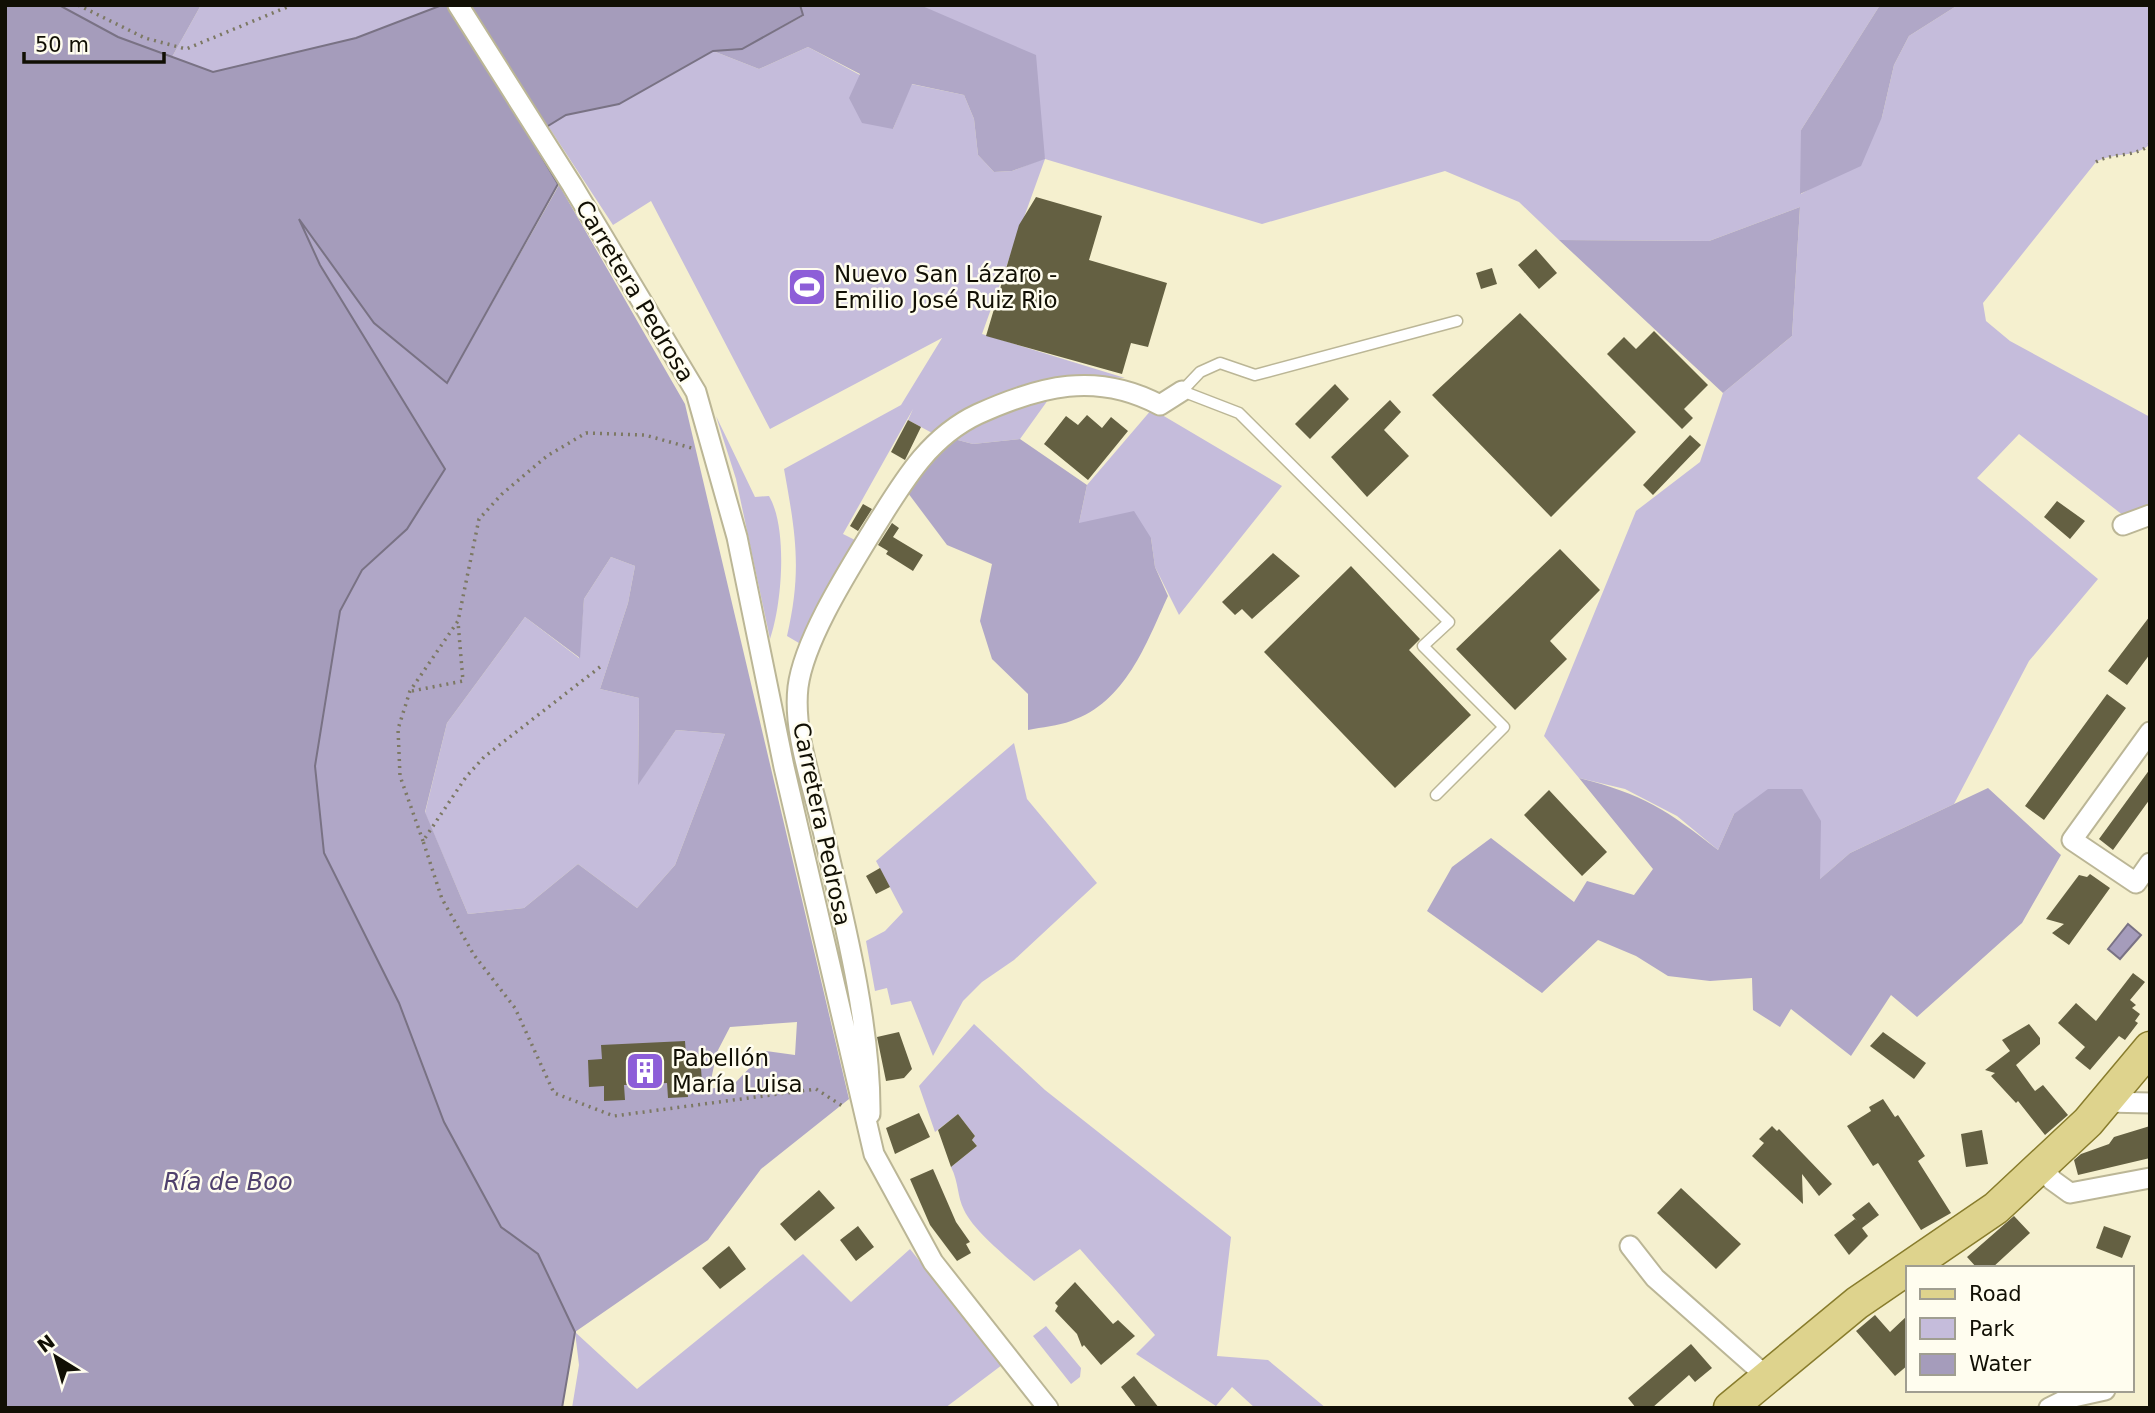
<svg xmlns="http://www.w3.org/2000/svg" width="2155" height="1413" font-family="'DejaVu Sans',sans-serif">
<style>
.green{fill:#c5bcdb}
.forest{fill:#b0a7c7;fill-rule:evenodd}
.water{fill:#a59cbb;stroke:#797284;stroke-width:2}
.building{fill:#646042}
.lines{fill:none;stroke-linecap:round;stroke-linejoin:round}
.service-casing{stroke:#bbb696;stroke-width:13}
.minor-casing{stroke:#bbb696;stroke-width:23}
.primary-casing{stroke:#887c2c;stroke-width:35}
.path{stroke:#7c7863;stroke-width:3.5;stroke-dasharray:2 5;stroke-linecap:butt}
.service{stroke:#fff;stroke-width:10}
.minor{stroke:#fff;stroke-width:19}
.primary{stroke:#ded38d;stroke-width:32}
.labels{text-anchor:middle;stroke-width:5;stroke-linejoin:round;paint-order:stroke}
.poi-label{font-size:23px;fill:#110f04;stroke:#fffdef;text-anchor:start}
.street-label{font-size:23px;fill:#110f04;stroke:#fffdef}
.water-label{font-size:24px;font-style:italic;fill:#4f406d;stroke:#fffdef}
</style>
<rect width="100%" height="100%" fill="#f5f0cf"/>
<path class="green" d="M201,5h241l-86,33 -143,34 -41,-15z
M920,5h960l-79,125v64l19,-11 62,-66 12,-52 15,-29 49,-31h192v139c-14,14 -37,8 -54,18l-113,141 3,18 24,20 140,76v90l-26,9 -105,-82 -42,44 121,101 -69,82 -75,143 -104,49 -31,27 -85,-66 -16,36 -41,-34 -52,-27 -46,-11 -35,-42 92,-225 64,-49 23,-69 69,-57 8,-129 -91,34 -150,-1 -40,-38 -74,-31 -183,53 -217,-65 -63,175 143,44 -55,-3 -37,11 -99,48 -26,-14 5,-11 -70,125 18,9 -57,103 -17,-10c15,-65 9,-101 -3,-167l117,-64 41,-67 -172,91 -119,-228 -38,24 -65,-99 18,-11 53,-11 94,-53 46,18 49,-22 52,28 33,54 18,-45 53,11 10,24 4,36 16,17 18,-1 33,-13 -99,-139z
M1053,393l-33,46 -47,5 -19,-5 32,-24z
M1152,409l130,77 -103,129 -24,-48 -4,-29 -72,-15 8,-38z
M716,416l39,81 14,-1c19,32 13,109 1,143l-34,-160z
M611,557l24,9 -7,37 -28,86 39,9 -1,86 38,-54 49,4 -50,131 -38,43 -59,-44 -54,44 -56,6 -43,-101 22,-90 78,-106 54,41 5,-59z
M1014,743l13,56 70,84 -83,77 -32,22 -19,19 -30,55 -22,-55 -20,4 -4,-17 -12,3 -9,-50 19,-10 18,-19 -27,-51z
M974,1024l71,66 186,147 -14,119 51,4 58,48h-71l-23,-21 -16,19 -80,-52 19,-19 -75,-86 -46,32c-19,-17 -60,-49 -70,-71 -7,-14 -5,-27 -13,-43l26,-21 -5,-6 3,-4 -17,-22 -23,18 -16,-46z
M910,1249l92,116 -57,43h-373l7,-43 -4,-33 62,57 166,-135 48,48z
M1046,1326l35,42 -1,9 -9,7 -38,-48z"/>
<path class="forest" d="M59,5h142l-29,52 -54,-20z
M800,5h120l116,50 9,104 -33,12 -18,1 -16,-17 -4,-36 -10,-24 -52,-11 -19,45 -31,-6 -13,-25 11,-24 -52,-27 -49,22 -46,-18 29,-2 61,-33z
M1880,5h78l-49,31 -15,29 -12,52 -21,49 -61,28 1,-64z
M559,185l126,219 164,695 -88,70 -53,71 -133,92 -37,-78 -37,-27 -57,-105 -45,-119 -75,-150 -9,-87 25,-155 22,-41 45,-41 -87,-264 -23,-51 77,109 73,60zM611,557l24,9 -7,37 -28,86 39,9 -1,87 38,-55 49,4 -50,131 -38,43 -59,-44 -54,44 -56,6 -43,-102 22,-89 78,-106 55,41 4,-59zM797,1022l-2,33 -29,-4 -33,34 -24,4 8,-37 13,-25z
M1800,207l-8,129 -69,57 -164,-153 150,1z
M954,439l19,5 47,-5 67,46 -8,38 55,-12 17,27 4,29 13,29c-22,48 -42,106 -97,125 -13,5 -29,6 -43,9v-36l-36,-35 -12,-38 12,-57 -45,-19 -39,-52 15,-30z
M1579,778c64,16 88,32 139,72l16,-36 34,-25h34l19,32 -1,58 30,-26 138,-65 73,67 -39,68 -105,94 -26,-22 -40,61 -60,-47 -11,18 -27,-17 -1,-32 -42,3 -42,-5 -32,-20 -38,-16 -56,53 -115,-82 25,-44 39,-29 83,64 13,-21 47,14 19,-26z"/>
<path class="water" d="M5,5h54l59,32 95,35 143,-34 86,-33h358l3,10 -61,34 -29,2 -94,53 -53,11 -36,22 28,47 -111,199 -73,-60 -75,-104 21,46 125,204 -38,60 -45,41 -22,41 -25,155 9,87 75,150 45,119 57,105 37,27 37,78 -13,76h-557z
M2128,924l13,11 -21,24 -12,-10z"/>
<path class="building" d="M1036,197l66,19 -13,44 78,23 -19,64 -17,-4 -9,31 -136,-38 33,-111z
M1536,249l21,24 -18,16 -21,-24z
M1492,268l5,16 -16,5 -5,-16z
M1520,313l116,119 -85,85 -119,-122z
M1654,331l54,54 -24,24 9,9 -11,11 -75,-75 17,-17 12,12z
M1335,384l14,15 -39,40 -15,-15z
M1390,400l11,12 -17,18 25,26 -42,41 -36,-40z
M1087,415l15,13 9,-11 17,14 -40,49 -44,-36 22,-28 12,9z
M908,420l13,7 -16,33 -14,-8z
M1690,435l11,10 -48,50 -10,-10z
M2057,501l28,20 -15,18 -26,-22z
M863,504l9,5 -14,22 -8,-5z
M892,523l7,5 -6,9 30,18 -10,16 -27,-17 2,-3 -10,-6z
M1560,549l40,41 -50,51 17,18 -52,51 -59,-61z
M1273,553l27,23 -48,43 -10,-10 -7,6 -13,-13z
M1351,566l69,73 -11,11 62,65 -76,73 -131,-136z
M2150,616v38l-23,31 -19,-14z
M2107,694l19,14 -82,112 -19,-14z
M2150,769v30l-37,51 -14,-11z
M1549,790l58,62 -25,24 -58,-61z
M880,868l10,19 -14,7 -10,-18z
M2090,874l20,14 -41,57 -17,-12 12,-9 -18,-5 33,-44 8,2z
M2133,973l12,9 -15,18 6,5 -4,3 8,6 -5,7 3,2 -13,17 -6,-4 -29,34 -15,-12 10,-11 -27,-24 18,-20 20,18z
M2029,1024l11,14v6l-24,21 19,26 8,-6 25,30 -23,20 -27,-34 -2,2 -25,-27 4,-3 -10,-3 25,-19 -8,-11z
M899,1032l13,37 -8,9 -18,3 -9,-44z
M1883,1032l43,31 -12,16 -44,-33z
M685,1041l1,14h14l2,27h-15l1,15 -20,1 -1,-15 -43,2 1,15 -21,1v-15l-15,1 -1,-27 14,-1 -1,-14z
M1883,1099l12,18 3,-2 27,41 -7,5 33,52 -30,17 -43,-67 -5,3 -26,-40 24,-15 -2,-4z
M919,1113l11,24 -35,17 -9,-26z
M958,1114l17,22 -3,4 5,6 -26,21 -13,-37z
M1772,1126l5,5 2,-2 53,55 -13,12 -17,-22 1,30 -51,-48 12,-13 -5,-4z
M2150,1126v32l-72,17 -4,-15 7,-6 28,-10 5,-7z
M1982,1130l6,34 -22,3 -5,-33z
M933,1169l23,53 14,20 -4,2 5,9 -14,8 -27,-36 -20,-46z
M1681,1188l60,56 -25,25 -59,-56z
M819,1190l16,18 -40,33 -15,-17z
M1869,1202l10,13 -17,13 6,8 -19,19 -15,-20 21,-16 2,2 -5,-6z
M2014,1216l16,17 -38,35h-15l-10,-11z
M858,1226l16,21 -18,14 -16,-21z
M2104,1226l27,10 -9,22 -26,-10z
M729,1246l17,23 -26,20 -18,-21z
M1075,1282l38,42 5,-4 17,16 -34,29 -17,-20 -2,2 -5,-13 -22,-23 3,-5 -3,-3z
M1875,1315l15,17 18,-17v50l-13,11 -39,-45z
M1691,1344l21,24 -17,14 -6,-7 -37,33h-16l-8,-10z
M1134,1376l25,32h-22l-16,-21z"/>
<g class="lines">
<g class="service-casing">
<path id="service" d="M1436,795l68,-68 -81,-81 26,-24 -210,-209 -57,-22 18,-19 20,-9 35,12 202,-54"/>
</g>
<g class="minor-casing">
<path id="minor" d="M458,5l114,180 124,207 41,145 47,230 90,387 59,108 115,146
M2123,525l27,-10
M2150,732l-78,108 64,43 14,-20
M2106,1102l44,1
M870,1114c1,-92 -28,-202 -49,-292 -10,-43 -28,-91 -23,-135 6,-47 50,-116 75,-157 29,-46 54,-92 105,-116 62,-28 118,-43 182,-9l22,-14
M2043,1165l9,15 18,13 80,-15
M1630,1246l25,32 112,99
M2049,1408l20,-10 36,-8"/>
</g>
<g class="primary-casing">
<path id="primary" d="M1730,1408l127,-105 139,-95 92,-86 62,-74"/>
</g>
<path class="path" d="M78,5l67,33 41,11 106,-44
M2096,162c17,-10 40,-4 54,-18
M600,667l-116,90 -18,20 -43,64 19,58 32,56 41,53 39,85 60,23 202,-27 28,18
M412,691l51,-10 -5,-59
M423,841l-23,-65 -2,-47 12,-38 48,-70 21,-102 23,-25 45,-38 39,-23 59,2 50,14"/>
<use href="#service" class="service"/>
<use href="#minor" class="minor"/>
<use href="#primary" class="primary"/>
</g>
<defs>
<g id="stadium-square" transform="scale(2.0125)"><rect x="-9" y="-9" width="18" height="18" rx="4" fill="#8d5ed8" stroke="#fffdef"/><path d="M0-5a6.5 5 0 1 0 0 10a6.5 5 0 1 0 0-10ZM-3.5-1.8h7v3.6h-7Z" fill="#fff"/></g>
<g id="building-square" transform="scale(2.0125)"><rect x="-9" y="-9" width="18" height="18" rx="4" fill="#8d5ed8" stroke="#fffdef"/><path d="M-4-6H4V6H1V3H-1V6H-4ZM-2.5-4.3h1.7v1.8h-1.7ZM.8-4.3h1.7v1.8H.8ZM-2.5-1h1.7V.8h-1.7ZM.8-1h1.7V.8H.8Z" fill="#fff"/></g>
</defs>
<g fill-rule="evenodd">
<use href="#stadium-square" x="807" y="287"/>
<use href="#building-square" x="645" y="1071"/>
</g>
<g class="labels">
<g class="poi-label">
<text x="834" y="282">Nuevo San Lázaro -<tspan x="834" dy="26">Emilio José Ruiz Rio</tspan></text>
<text x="672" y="1066">Pabellón<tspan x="672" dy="26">María Luisa</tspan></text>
</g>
<g class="street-label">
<text transform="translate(635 291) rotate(59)" y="8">Carretera Pedrosa</text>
<text transform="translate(822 824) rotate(78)" y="8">Carretera Pedrosa</text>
</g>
<g class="water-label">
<text x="228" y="1190">Ría de Boo</text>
</g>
</g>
<rect width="2155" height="1413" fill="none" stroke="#110f04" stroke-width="14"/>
<rect x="1906" y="1266" width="228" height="126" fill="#fffdef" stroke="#a09e91" stroke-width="2"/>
<rect x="1920" y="1289" width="35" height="10" fill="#ded38d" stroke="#a09e91" stroke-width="2"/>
<text x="1969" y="1301" font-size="21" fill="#110f04">Road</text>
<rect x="1920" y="1318" width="35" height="21" fill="#c5bcdb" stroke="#a09e91" stroke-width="2"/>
<text x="1969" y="1336" font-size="21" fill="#110f04">Park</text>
<rect x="1920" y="1354" width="35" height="21" fill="#a59cbb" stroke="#a09e91" stroke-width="2"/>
<text x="1969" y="1371" font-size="21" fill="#110f04">Water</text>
<g transform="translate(56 1357) rotate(323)" stroke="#fffdef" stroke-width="5" paint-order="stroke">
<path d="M0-5L12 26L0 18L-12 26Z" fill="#110f04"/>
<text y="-10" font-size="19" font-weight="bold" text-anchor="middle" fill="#110f04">N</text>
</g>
<path d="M24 52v10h140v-10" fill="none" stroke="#110f04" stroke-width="3.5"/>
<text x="35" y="52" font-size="21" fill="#110f04" stroke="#fffdef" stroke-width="5" paint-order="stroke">50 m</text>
</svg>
